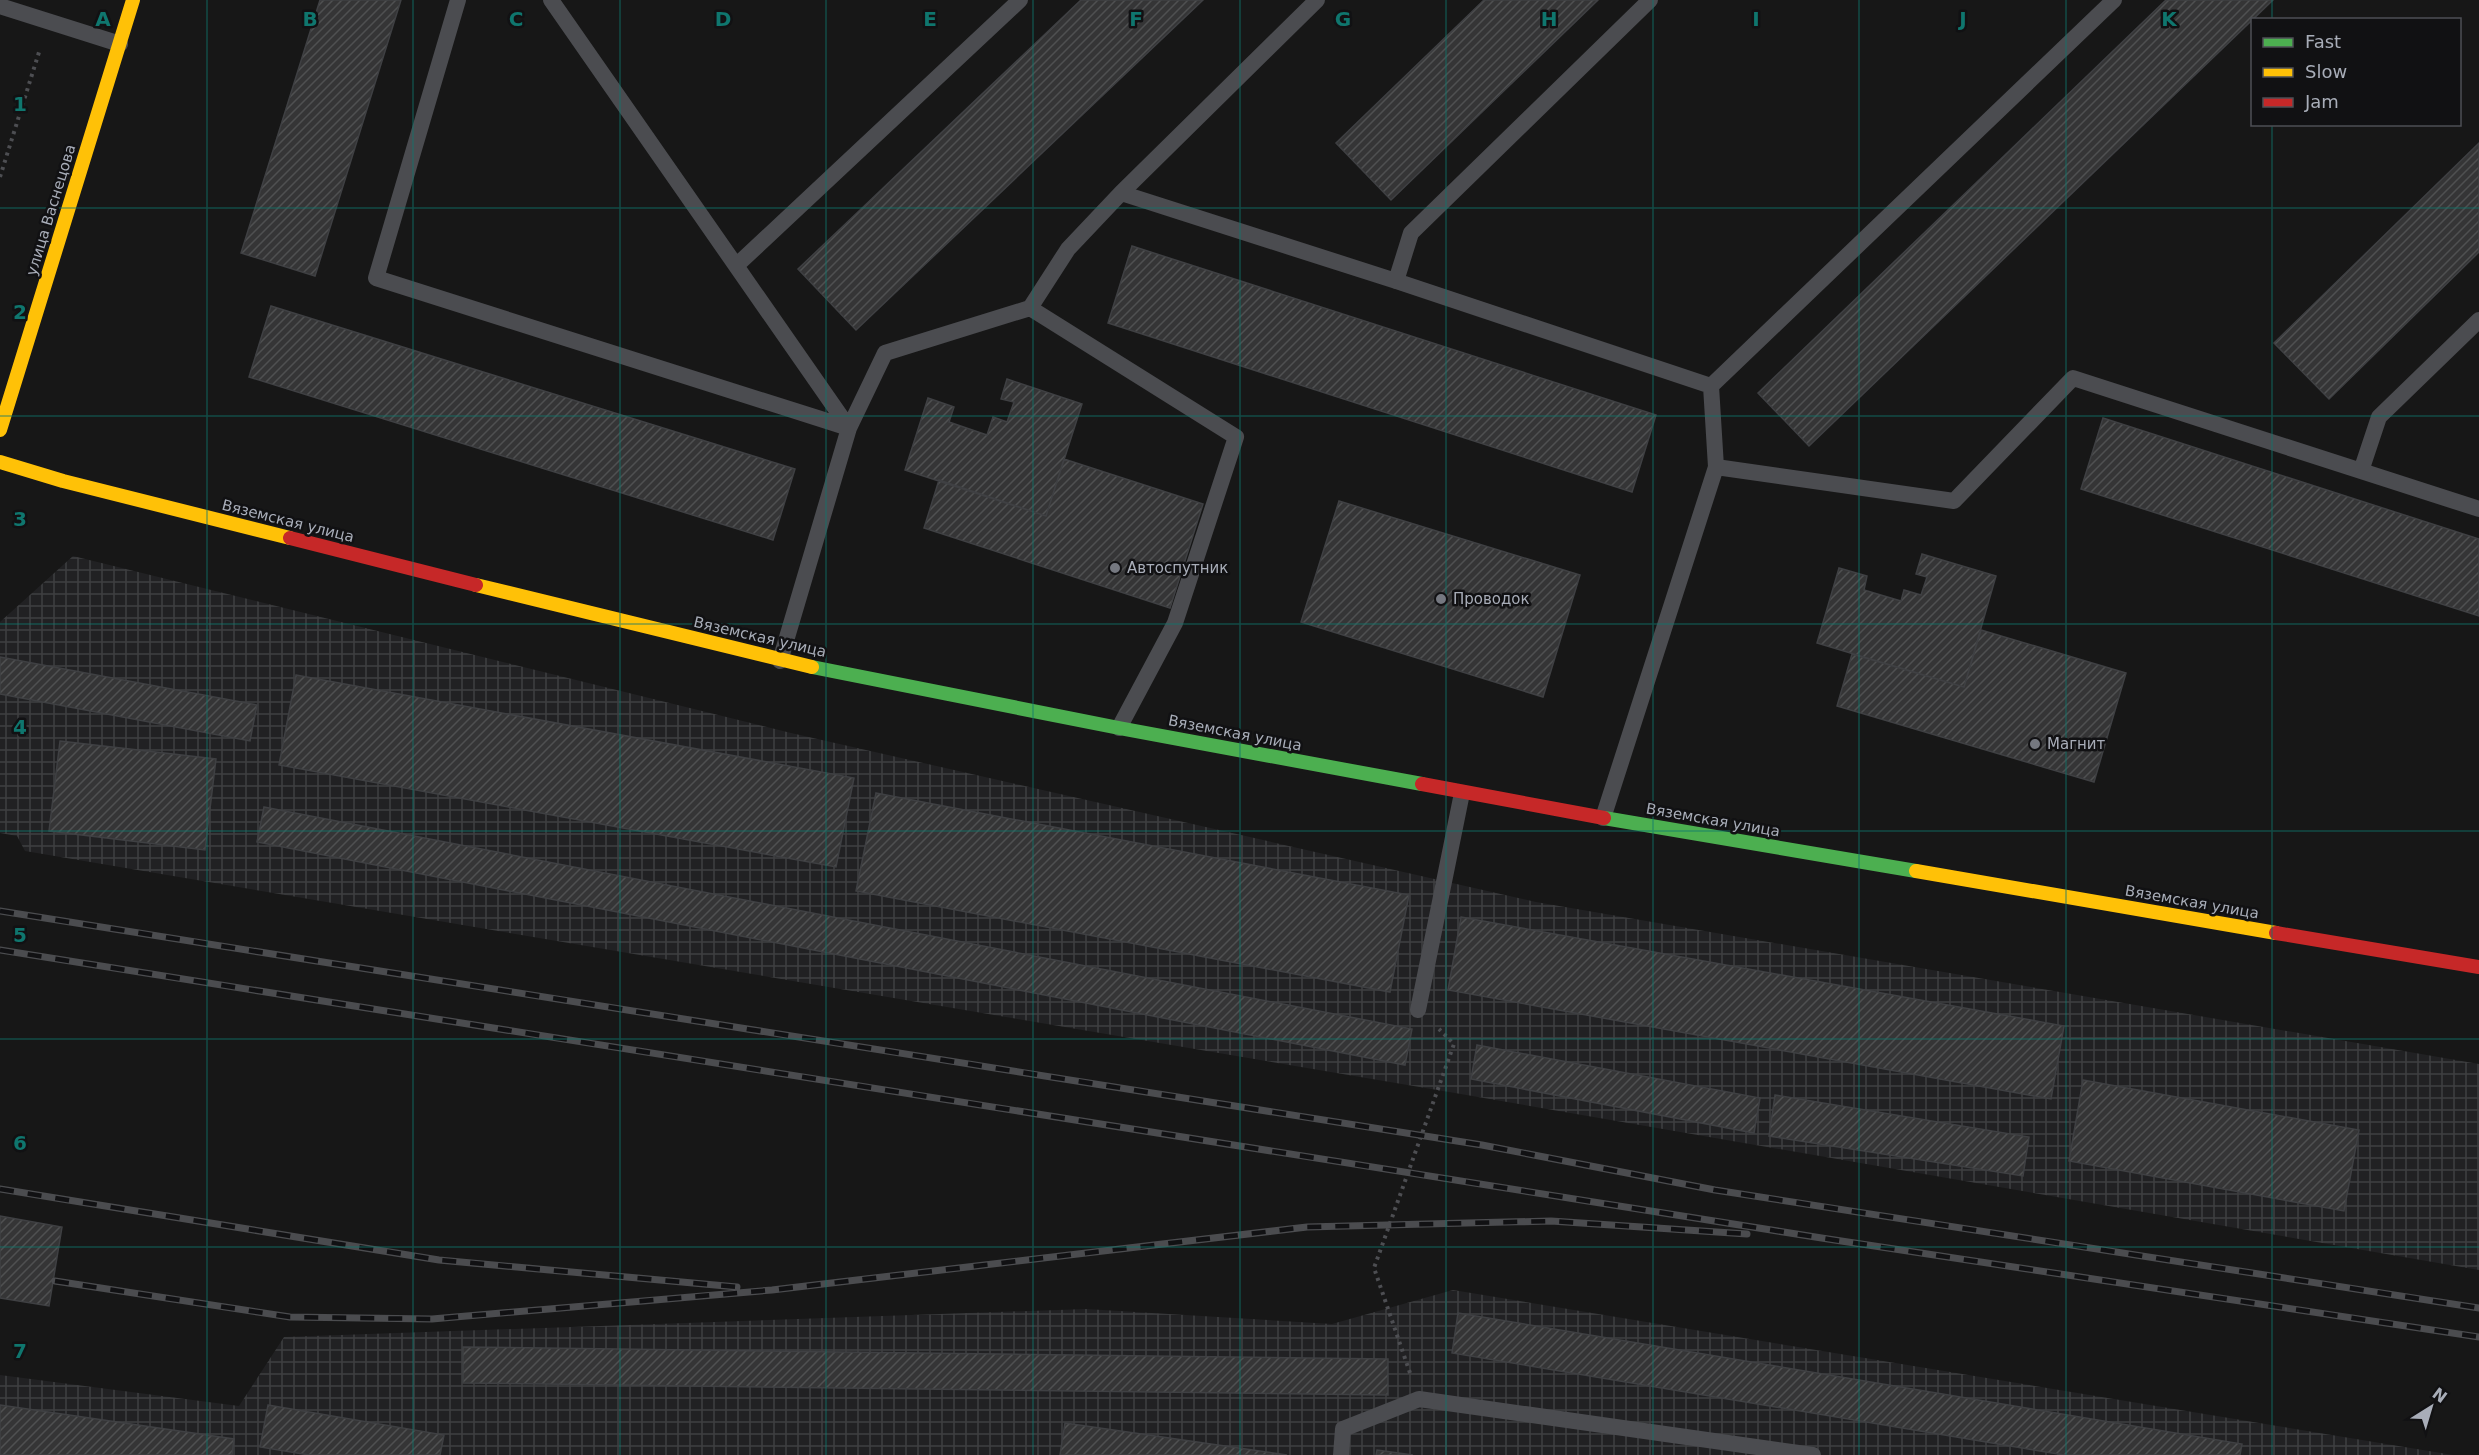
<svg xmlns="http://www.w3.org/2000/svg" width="2479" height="1455" font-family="'DejaVu Sans',sans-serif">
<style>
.industrial{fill:url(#industrial-grid)}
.building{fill:url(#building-hatch);stroke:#3f4043;stroke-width:1.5}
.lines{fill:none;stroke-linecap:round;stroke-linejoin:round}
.path{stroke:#4d4e52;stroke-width:4;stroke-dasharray:3 4.5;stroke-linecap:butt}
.lane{stroke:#4b4c50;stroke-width:16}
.fast{stroke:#4caf50;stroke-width:14}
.slow{stroke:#ffc107;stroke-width:14}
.jam{stroke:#c62828;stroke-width:14}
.rail-casing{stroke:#4b4c4f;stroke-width:7}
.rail{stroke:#111113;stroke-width:4.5;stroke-dasharray:14;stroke-linecap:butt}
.grid{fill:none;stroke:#0f766e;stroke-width:1.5;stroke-opacity:0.55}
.poi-dot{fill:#757880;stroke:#111113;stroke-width:2}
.labels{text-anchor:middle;stroke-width:5;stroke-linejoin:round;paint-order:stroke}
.street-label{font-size:15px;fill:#a8adb8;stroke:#111113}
.poi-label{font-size:15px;fill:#a8adb8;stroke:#111113;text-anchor:start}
.grid-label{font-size:20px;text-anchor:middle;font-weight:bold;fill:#0f766e;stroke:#111113;stroke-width:5;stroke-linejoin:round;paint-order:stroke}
</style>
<defs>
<pattern id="industrial-grid" width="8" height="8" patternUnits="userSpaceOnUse" patternTransform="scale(1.5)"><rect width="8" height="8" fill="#212123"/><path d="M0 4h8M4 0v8" fill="none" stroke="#3e3f41"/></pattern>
<pattern id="building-hatch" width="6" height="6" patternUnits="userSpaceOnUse" patternTransform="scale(1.5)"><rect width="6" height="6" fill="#353536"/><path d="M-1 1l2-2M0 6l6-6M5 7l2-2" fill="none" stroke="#4f5051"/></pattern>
</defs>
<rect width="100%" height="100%" fill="#171717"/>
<path class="industrial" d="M73,556l718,177 745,169 943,162v206l-1024,-177 -1430,-242 -8,-15 -17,-3v-211z
M1453,1290l1000,165h-2453v-80l239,31 45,-69 802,-28 246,15z"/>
<path class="building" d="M320,0h81l-86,276 -74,-23z
M1081,0h122l-347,330 -58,-61z
M1484,0h114l-207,200 -55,-57z
M2166,0h107l-464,446 -51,-53z
M2479,143v109l-150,147 -55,-56z
M1132,246l524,169 -24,77 -524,-169z
M271,306l524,163 -22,71 -524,-163z
M1007,379l75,25 -36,112 -141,-46 23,-72 26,9 -5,15 38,13 6,-18 14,5 7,-20 -13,-3z
M2103,418l376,121v77l-398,-127z
M1064,459l139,45 -33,104 -246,-80 15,-48 107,36z
M1339,501l241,74 -37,122 -242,-75z
M1922,554l74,22 -32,111 -147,-44 22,-75 28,8 -3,14 37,11 3,-11 17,5 6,-18 -11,-3z
M1981,630l145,43 -32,109 -257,-76 15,-52 112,33z
M0,657l257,48 -7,36 -250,-47z
M296,675l558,103 -18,89 -557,-102z
M60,741l156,18 -11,91 -156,-19z
M876,793l533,102 -19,97 -534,-101z
M264,807l1148,222 -7,36 -1148,-223z
M1461,917l603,109 -13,73 -603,-109z
M1477,1045l283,53 -6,35 -283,-54z
M2083,1080l276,50 -15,81 -275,-50z
M1775,1095l254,42 -6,39 -254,-40z
M0,1216l62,11 -13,79 -49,-8z
M1458,1313l784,131 -2,11h-176l-612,-102z
M463,1347l925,12v36l-925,-12z
M0,1405l234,34 -2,16h-232z
M268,1405l176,30 -4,20h-131l-49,-8z
M1065,1423l222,32h-227z
M1377,1450l36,5h-37z"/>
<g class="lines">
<path class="path" d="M0,177l40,-128
M1410,1373l-36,-105 80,-224 -15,-15"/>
<path class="lane" d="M458,0l-82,278 473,150
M551,0l298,428
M0,6l120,38
M1121,193l196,-193
M737,265l283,-265
M1396,281l15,-48 239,-233
M1711,386l403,-386
M2361,471l18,-54 100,-97
M780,661l69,-233 36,-75 145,-45
M1119,728l56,-105 61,-186 -206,-129 38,-59 53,-56 275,88 315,105 5,81 238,34 119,-123 406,131
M1603,818l113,-351
M1418,1010l44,-217
M1341,1455l2,-26 76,-30 394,56"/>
<path class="fast" d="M812,667l307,61 303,56
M1604,818l312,53"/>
<path class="slow" d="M0,430l133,-430
M0,462l63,19 227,57
M476,585l336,82
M1916,871l360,62"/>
<path class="jam" d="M290,538l186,47
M1422,784l182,34
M2276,933l203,34"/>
<g class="rail-casing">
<path id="rail" d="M0,911l1482,234 233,45 764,118
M0,950l1828,289 651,98
M0,1189l439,71 298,27
M55,1281l235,36 142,2 340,-29 535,-63 244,-6 196,13"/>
</g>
<use href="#rail" class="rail"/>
</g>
<path class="grid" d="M207,0v1455M413,0v1455M620,0v1455M826,0v1455M1033,0v1455M1240,0v1455M1446,0v1455M1653,0v1455M1859,0v1455M2066,0v1455M2272,0v20M2272,124v1331M0,208h2479M0,416h2479M0,624h2479M0,831h2479M0,1039h2479M0,1247h2479"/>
<g class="poi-dot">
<circle cx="1115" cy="568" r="6"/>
<circle cx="1441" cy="599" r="6"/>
<circle cx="2035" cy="744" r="6"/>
</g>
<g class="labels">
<g class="street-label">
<text transform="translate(51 210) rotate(-73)" y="5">улица Васнецова</text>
<text transform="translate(288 521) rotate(14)" y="5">Вяземская улица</text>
<text transform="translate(760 637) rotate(13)" y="5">Вяземская улица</text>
<text transform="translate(1235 733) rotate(11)" y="5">Вяземская улица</text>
<text transform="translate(1713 820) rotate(10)" y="5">Вяземская улица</text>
<text transform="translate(2192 902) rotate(10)" y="5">Вяземская улица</text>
</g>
<g class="poi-label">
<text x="1127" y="573">Автоспутник</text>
<text x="1453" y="604">Проводок</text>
<text x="2047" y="749">Магнит</text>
</g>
</g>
<g class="grid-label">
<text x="103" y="26">A</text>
<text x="310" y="26">B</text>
<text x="516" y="26">C</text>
<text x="723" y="26">D</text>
<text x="930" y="26">E</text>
<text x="1136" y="26">F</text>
<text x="1343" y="26">G</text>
<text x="1549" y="26">H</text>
<text x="1756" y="26">I</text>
<text x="1963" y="26">J</text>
<text x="2169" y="26">K</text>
<text x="20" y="111">1</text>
<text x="20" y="319">2</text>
<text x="20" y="526">3</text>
<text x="20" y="734">4</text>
<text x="20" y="942">5</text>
<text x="20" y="1150">6</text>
<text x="20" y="1358">7</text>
</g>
<rect x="2251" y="18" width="210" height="108" fill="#111113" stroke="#4d4f55" stroke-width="1.5"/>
<rect x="2263" y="38" width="30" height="9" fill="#4caf50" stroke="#4d4f55" stroke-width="1.5"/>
<text x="2305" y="48" font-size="18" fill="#a8adb8">Fast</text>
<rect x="2263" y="68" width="30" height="9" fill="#ffc107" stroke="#4d4f55" stroke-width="1.5"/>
<text x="2305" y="78" font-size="18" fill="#a8adb8">Slow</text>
<rect x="2263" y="98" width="30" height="9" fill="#c62828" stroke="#4d4f55" stroke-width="1.5"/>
<text x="2305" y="108" font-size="18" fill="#a8adb8">Jam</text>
<g transform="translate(2431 1407) rotate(37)" stroke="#111113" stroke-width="4.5" paint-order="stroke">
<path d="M0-4.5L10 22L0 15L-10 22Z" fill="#a8adb8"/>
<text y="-9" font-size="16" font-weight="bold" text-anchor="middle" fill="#a8adb8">N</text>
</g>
</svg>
